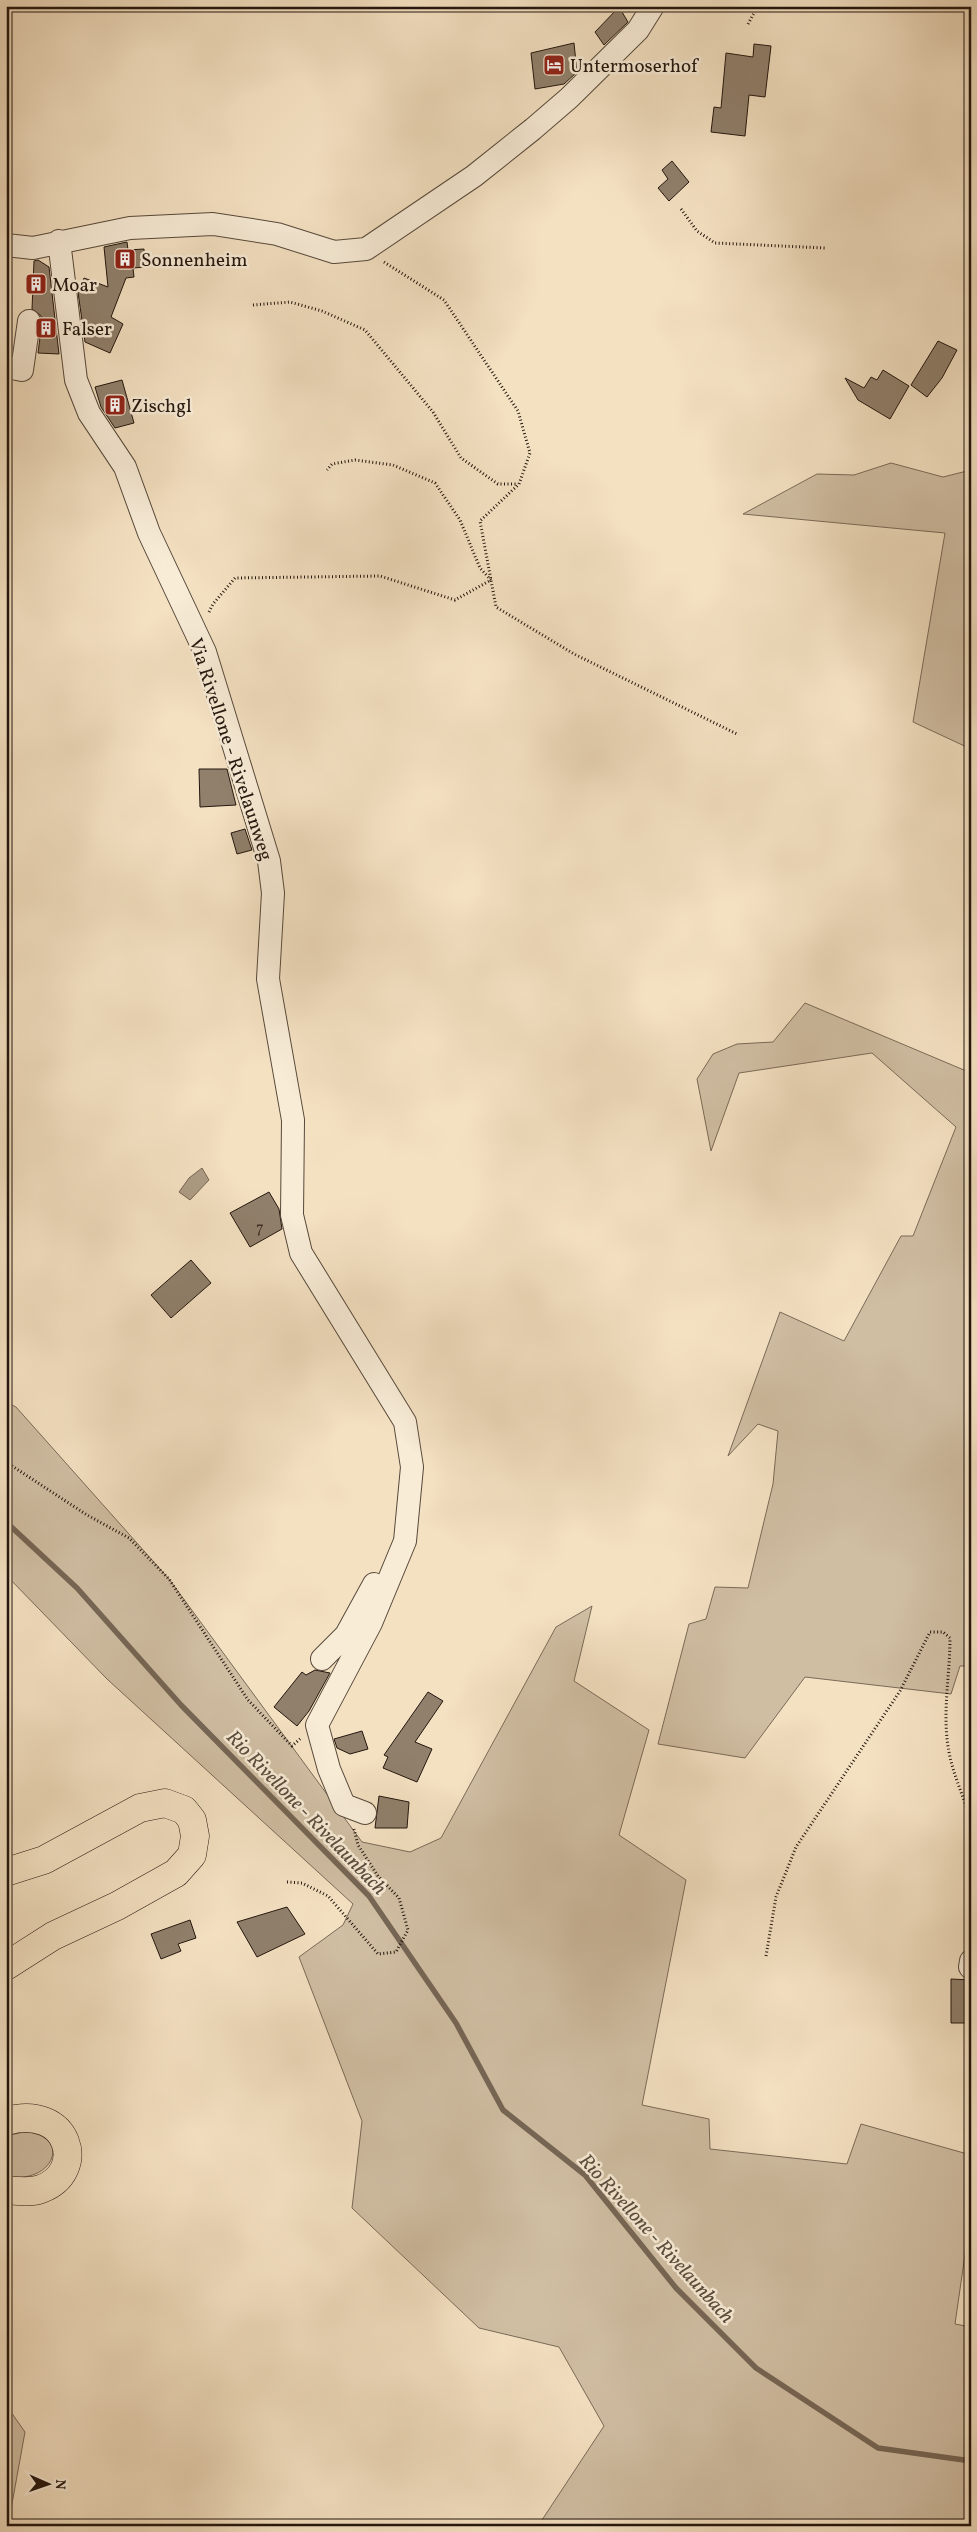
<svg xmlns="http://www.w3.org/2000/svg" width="977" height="2532" font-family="Vollkorn,serif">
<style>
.green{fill:#d0bea3;stroke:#7a6a58}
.water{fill:#ad9c85;stroke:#766655}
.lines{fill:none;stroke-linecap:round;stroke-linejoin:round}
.stream{stroke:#766655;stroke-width:5.5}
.building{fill:#90806c;stroke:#23160e}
.minor-casing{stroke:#57493b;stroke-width:24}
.major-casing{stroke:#23160e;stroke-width:29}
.path{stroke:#23160e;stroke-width:3;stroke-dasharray:1 2.5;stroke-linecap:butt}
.minor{stroke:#f8ecd7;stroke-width:22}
.major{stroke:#f4e1c2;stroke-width:28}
.labels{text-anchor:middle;stroke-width:5;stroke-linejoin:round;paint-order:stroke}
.number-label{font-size:16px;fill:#3e3026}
.poi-label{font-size:19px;fill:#23160e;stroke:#f8ecd7;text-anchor:start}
.street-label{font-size:19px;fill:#23160e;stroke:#f8ecd7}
.water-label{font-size:20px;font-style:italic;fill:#5a4c3e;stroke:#f8ecd7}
</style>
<rect width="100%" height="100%" fill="#f4e1c2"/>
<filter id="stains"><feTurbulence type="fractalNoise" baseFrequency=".004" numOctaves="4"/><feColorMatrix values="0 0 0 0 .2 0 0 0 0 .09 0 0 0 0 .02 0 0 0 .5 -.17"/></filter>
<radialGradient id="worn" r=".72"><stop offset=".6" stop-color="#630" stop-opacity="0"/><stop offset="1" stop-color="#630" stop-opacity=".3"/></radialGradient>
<path class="green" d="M891,463l52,14 28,-7v279l-58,-27 32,-189 -202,-19 74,-40 37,1z
M805,1003l166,70v593h-11l-9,28 -146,-17 -60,81 -87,-14 31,-120 17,-5 9,-32 33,1 25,-104 5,-53 -20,-7 -30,32 52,-144 64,29 57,-105h12l43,-109 -84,-74 -133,20 -28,78 -14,-72 16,-25 24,-10 36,-2z
M6,1402l10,5 153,172 193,263 48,10 31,-14 115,-211 36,-21 -18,75 75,49 -30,105 67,45 -44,225 67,14 1,30 137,15 14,-40 110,31v58l-16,111 16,3v199h-433l66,-100 -45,-79 -80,-19 -127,-120 10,-87 -63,-164 44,-32 10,-21 -246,-225 -101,-104z
M24,2132c47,2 33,52 -18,45v-41z
M6,2405l19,27 -17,94h-2z"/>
<path class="water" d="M202,1168l7,12 -19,20 -11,-8 10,-14z"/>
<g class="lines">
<path class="stream" d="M6,1522l71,66 104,117 188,191 87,127 47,87 82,65 91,113 80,80 122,80 93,13"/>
</g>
<path class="building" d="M619,7l9,15 -24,23 -9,-13z
M574,43l3,29 -13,12 -29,5 -4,-36z
M754,44l17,2 -6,51 -16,-2 -4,41 -34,-4 3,-25 7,1 5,-55 27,4z
M672,161l17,21 -20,19 -11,-13 10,-9 -6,-9z
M127,242l1,8 16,-1 1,18 -12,1 1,9 -8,1 -15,39 12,7 -13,29 -25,-11 -7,-50 6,-14 24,9 -4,-40z
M38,260l11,7 10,87 -21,-1 4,-31 -1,-6 -9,-7 2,-48z
M938,341l19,9 -15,28 -15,19 -16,-12z
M883,370l26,16 -19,33 -32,-19 -13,-22 19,10 7,-11 6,3z
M122,380l12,43 -19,5 -14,-21 -6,-20z
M199,769h28l9,36 -36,2z
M245,829l7,21 -15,4 -6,-21z
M269,1192l10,17 3,20 -32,18 -20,-34z
M191,1260l20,23 -40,35 -20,-23z
M315,1670l15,3 -21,38 -12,15 -23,-19 28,-35 4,3z
M428,1692l15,9 -28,41 17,7 -15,33 -34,-14 5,-11 -4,-2z
M362,1731l6,18 -18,5 -13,-6 -3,-9z
M379,1796l30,6 -2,26h-32z
M287,1907l18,27 -48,23 -20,-35z
M190,1920l6,18 -18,6 3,7 -20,8 -10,-25z
M951,1979l20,1v43h-20z"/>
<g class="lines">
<g class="minor-casing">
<path id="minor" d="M59,241l17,139 13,33 36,54 24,66 56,119 64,209 4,32 -5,86 25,141 -1,95 9,38 104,169 7,45 -7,74 -34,82 -54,102 12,44 15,36 21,8
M6,245l27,3 97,-20 83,-4 64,10 57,18 32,-3 108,-73 59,-47 36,-31 69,-68 15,-24
M6,367l16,3 7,-49
M322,1659l24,-24 28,-51
M970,1967l1,-6"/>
</g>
<g class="major-casing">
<path id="major" d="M6,1872l38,-12 96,-52 25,-5 19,7 8,10 3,16 -3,19 -16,18 -59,33 -64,30 -47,30
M6,2121c64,-18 82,51 35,68 -11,4 -24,2 -35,1"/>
</g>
<path class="path" d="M748,24l10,-18
M681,209l16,22 18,12 110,5
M384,262l60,38 74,111 12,42 -11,31 -39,37 16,86 78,47 163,80
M253,305l37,-3 32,9 43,19 68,82 28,46 37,26h20
M209,612l4,-8 22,-26 145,-2 75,24 36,-20 -11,-12 -20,-48 -25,-37 -42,-18 -38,-5 -23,4 -5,6
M6,1462l81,53 42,23 40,41 79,121 44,46 9,-8
M287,1882l15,1 26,13 50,58 18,-2 12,-22 -9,-32 -21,-22 -20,-31 -4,-16
M971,1901v11
M766,1956l10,-59 20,-50 104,-156 30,-59h13l7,6c0,40 -9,79 0,119 5,23 16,44 21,67"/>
<use href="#minor" class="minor"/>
<use href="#major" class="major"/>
</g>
<defs>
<g id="hotel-square" transform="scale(1.125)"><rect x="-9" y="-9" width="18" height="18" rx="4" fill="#8f2418" stroke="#f8ecd7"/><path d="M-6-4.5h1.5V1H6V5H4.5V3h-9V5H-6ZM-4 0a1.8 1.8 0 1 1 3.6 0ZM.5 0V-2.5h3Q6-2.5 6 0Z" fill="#fff"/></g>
<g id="building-square" transform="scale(1.125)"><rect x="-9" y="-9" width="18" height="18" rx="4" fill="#8f2418" stroke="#f8ecd7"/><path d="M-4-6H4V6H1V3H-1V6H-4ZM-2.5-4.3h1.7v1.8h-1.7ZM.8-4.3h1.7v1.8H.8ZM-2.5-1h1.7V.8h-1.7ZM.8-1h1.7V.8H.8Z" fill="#fff"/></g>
</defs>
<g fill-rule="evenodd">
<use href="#hotel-square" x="554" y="65"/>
<use href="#building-square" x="125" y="259"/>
<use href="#building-square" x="36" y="284"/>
<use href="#building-square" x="46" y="328"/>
<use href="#building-square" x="115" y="405"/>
</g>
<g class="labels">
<g class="number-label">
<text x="260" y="1233">7</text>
</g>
<g class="poi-label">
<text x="570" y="72">Untermoserhof</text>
<text x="141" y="266">Sonnenheim</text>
<text x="52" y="291">Moar</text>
<text x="62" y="335">Falser</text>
<text x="131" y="412">Zischgl</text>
</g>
<g class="street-label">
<text transform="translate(232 749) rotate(72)" y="7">Via Rivellone - Rivelaunweg</text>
</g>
<g class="water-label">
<text transform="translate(307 1812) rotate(46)" y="7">Rio Rivellone - Rivelaunbach</text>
<text transform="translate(657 2238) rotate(48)" y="7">Rio Rivellone - Rivelaunbach</text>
</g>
</g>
<rect width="977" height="2532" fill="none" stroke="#f4e1c2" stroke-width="25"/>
<rect x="8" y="8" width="962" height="2517" fill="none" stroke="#23160e" stroke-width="2.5"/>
<rect x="12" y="12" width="952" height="2507" fill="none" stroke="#23160e"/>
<g transform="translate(48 2484) rotate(92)" stroke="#f8ecd7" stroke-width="4" paint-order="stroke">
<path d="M0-4L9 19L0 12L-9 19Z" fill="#23160e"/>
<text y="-8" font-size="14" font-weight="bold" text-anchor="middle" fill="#23160e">N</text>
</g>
<rect width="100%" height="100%" filter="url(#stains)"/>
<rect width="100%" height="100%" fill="url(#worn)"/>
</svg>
